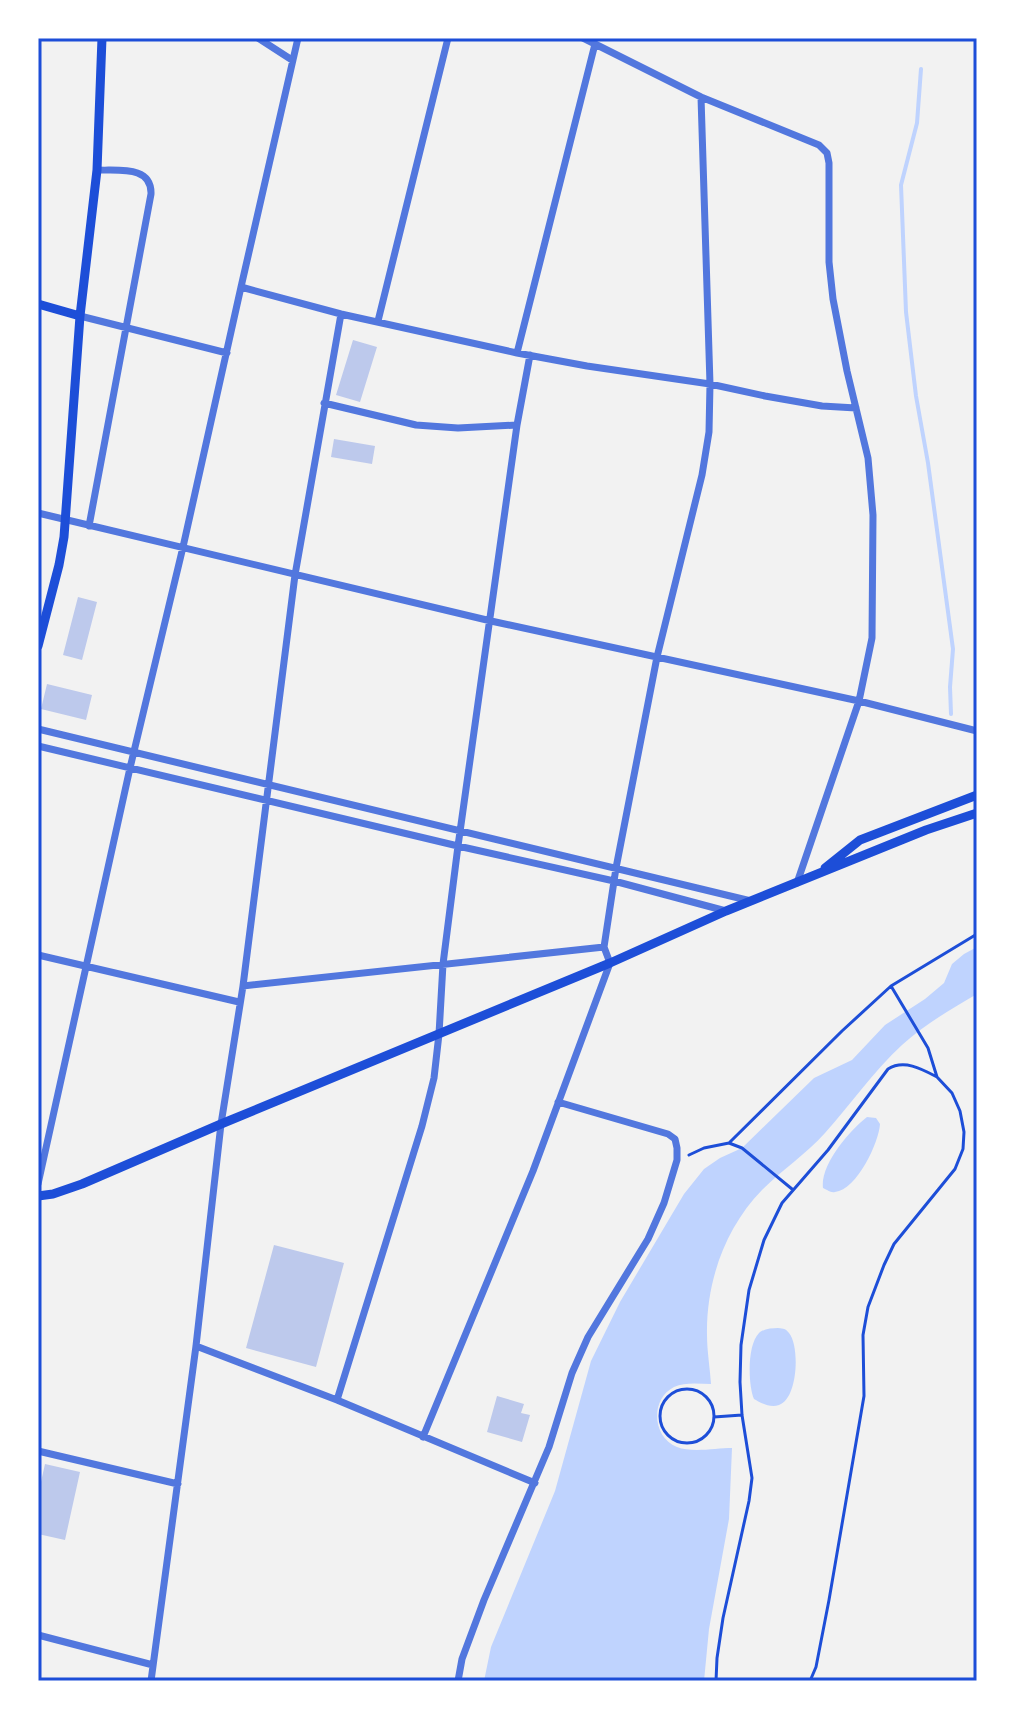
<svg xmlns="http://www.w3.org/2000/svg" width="1015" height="1719" font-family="'Titillium Web',sans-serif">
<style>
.water{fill:#bfd3fe}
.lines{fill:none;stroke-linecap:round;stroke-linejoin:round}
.stream{stroke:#bfd3fe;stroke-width:4}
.building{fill:#bdc9ec}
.path{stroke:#1d4ed8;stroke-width:3}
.minor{stroke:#5277de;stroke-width:7}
.secondary{stroke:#1d4ed8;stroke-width:9}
.neatline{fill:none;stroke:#1d4ed8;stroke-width:3}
</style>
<rect width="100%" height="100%" fill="#f2f2f2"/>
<path class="water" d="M977,947v47c-26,15 -53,31 -75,51 -29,27 -51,59 -77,88 -19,21 -43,37 -63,57 -37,38 -56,92 -55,145 0,16 3,33 4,49 -12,0 -26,-2 -37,3 -24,12 -22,50 3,60 15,6 39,1 55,1l-3,71 -20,110 -5,52h-220l7,-34 64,-156 36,-130 29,-59 64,-108 20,-25 16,-11 22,-10 72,-70 38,-18 33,-35 40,-26 19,-16 8,-19 12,-10z
M867,1117l9,1 4,6c-1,18 -23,66 -45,68 -5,1 -7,-2 -12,-4 -3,-23 26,-57 44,-71z
M778,1328c6,1 7,0 11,5 11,13 9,66 -10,72 -9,3 -18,-2 -25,-6 -6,-14 -7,-54 5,-66 4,-4 13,-5 19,-5z"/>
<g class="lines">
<path class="stream" d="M921,69l-4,54 -16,62 5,127 10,84 12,67 25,186 -3,38 1,27"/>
</g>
<path class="building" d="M353,340l24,7 -17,55 -24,-7z
M334,439l41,7 -3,18 -41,-7z
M78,597l19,5 -15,58 -19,-5z
M47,684l45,11 -6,25 -45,-11z
M274,1245l70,18 -28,104 -70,-19z
M497,1396l27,8 -3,9 9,2 -8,27 -35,-10z
M45,1464l35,8 -15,68 -27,-6v-39z"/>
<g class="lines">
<path class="path" d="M729,1143l13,5 50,41
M689,1155l15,-7 25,-5 113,-112 49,-45 86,-52
M660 1416a27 27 0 1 1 54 0a27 27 0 1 1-54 0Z
M714,1417l28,-2
M716,1681l1,-23 6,-40 26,-117 3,-23 -10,-63 -2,-33 1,-37 8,-55 15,-50 18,-37 46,-53 60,-81c16,-10 34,0 49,8l-9,-29 -37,-62
M810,1681l6,-14 13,-67 35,-204 -1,-61 5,-28 16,-42 10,-21 61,-75 8,-20 1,-17 -4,-21 -8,-18 -15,-16"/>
<path class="minor" d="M258,38l34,22
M583,38l118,59 118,48 8,8 2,10v99l4,37 14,72 21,87 5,57 -1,123 -13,63 -62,182
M241,287l100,27 176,39 70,13 123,18 55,12 57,10 34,2
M80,316l147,37
M378,321l70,-283
M517,353l78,-309
M324,403l92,22 42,3 59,-3
M38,513l453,108 368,80 118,30
M89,526l62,-332c1,-29 -33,-23 -54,-24
M38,729l713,172
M38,746l420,100 156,35 112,30
M38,955l201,47
M243,986l361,-39
M38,1184l92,-416 53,-221 58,-260 57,-249
M196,1346l141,54 198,83
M337,1400l85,-274 12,-48 5,-44 4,-70 15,-118 59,-421 13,-70
M423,1437l110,-266 77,-208 -6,-16 12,-79 41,-211 45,-182 7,-43 1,-48 -9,-287
M38,1451l140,33
M38,1635l115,30
M151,1681l45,-335 25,-222 22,-138 52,-411 46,-261
M458,1681l4,-22 22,-59 65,-153 23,-74 16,-36 60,-98 16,-36 13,-43v-12l-2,-9 -7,-5 -110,-32"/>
<path class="secondary" d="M38,304l42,12
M38,646l21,-81 5,-28 16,-221 17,-146 5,-132
M825,868l35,-28 117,-45
M38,1196l15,-2 29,-10 139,-60 389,-161 116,-52 200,-81 51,-17"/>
</g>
<rect width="1015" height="1719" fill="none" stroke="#ffffff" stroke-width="80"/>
<rect x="40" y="40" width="935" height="1639" class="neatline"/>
</svg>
